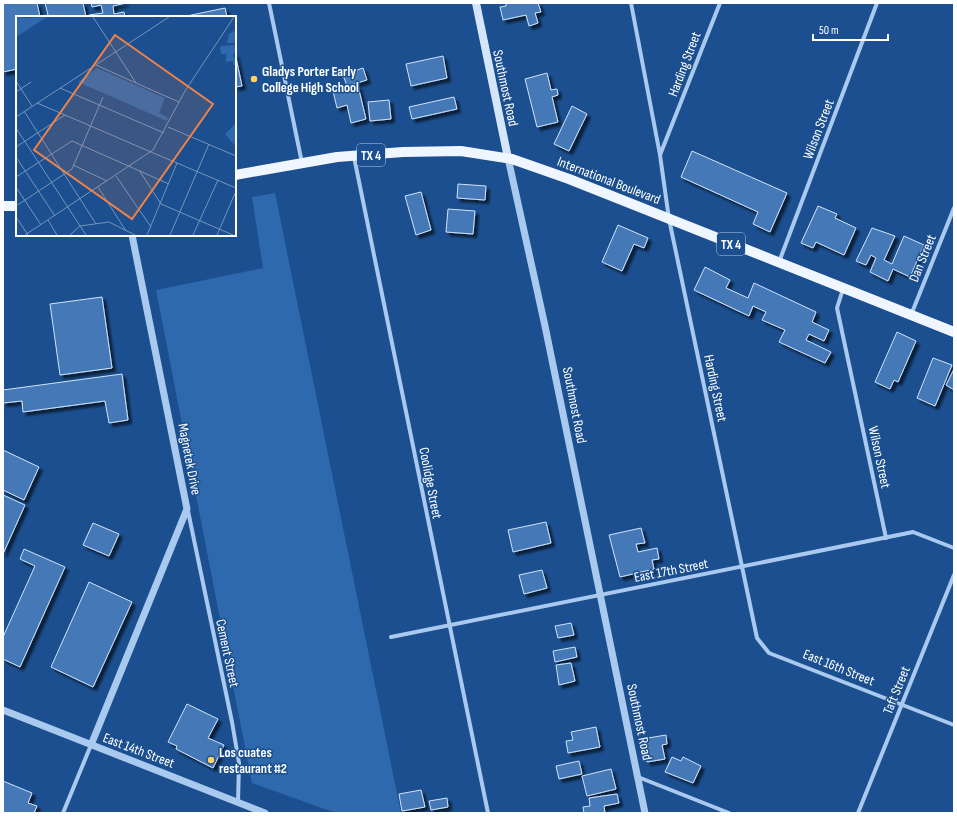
<svg xmlns="http://www.w3.org/2000/svg" width="957" height="816" font-family="'Sofia Sans Condensed',sans-serif">
<style>
.green{fill:#2e69ad}
.building{fill:#4478b7;stroke:#cfe3fa;filter:url(#shadow)}
.lines{fill:none;stroke-linecap:round;stroke-linejoin:round}
.minor{stroke:#a9c9ee;stroke-width:4}
.tertiary{stroke:#a9c9ee;stroke-width:7}
.secondary{stroke:#d6e6fa;stroke-width:8}
.primary{stroke:#f0f6ff;stroke-width:10}
.poi-dot{fill:#ffd166;stroke:#1b4f8f;stroke-width:1.5}
.labels{text-anchor:middle;stroke-width:3;stroke-linejoin:round;paint-order:stroke}
.shield{fill:#1b4f8f;stroke:#bbcadd;stroke-width:1}
.shield-label{font-size:13px;font-weight:bold;fill:#fff}
.street-label{font-size:14px;fill:#fff;stroke:#1b4f8f}
.poi-label{font-size:14px;font-weight:bold;fill:#fff;stroke:#1b4f8f;text-anchor:start}
.inset-road{fill:none;stroke:#7695bc;stroke-width:1}
.view{fill:#ee8249;fill-opacity:0.15;stroke:#ee8249;stroke-width:2}
.inset-edge{fill:none;stroke:#fff;stroke-width:2}
</style>
<defs>
<filter id="shadow"><feDropShadow dx="3.5" dy="3.5" stdDeviation="1" flood-color="#0009"/></filter>
</defs>
<rect width="100%" height="100%" fill="#1b4f8f"/>
<path class="green" d="M275,193l126,620h-65l-84,-30 -96,-493 107,-22 -11,-71z"/>
<path class="building" d="M3,3h34l3,14 8,-2 -3,-12h38l3,14h-69v52l-14,3z
M91,3h35l-13,3 1,8 10,-2 1,5h-35l-1,-2 14,-2 -2,-8 -9,2z
M506,3h32l3,9 -6,1 3,10 -9,3 -3,-11 -23,5 -3,-13 6,-1z
M225,8l2,9h-45z
M235,53l7,33 -7,1z
M443,56l4,22 -36,8 -5,-22z
M363,68l4,12 -20,6 -4,-11z
M547,73l4,17 6,-1 1,6 -6,2 6,25 -21,5 -12,-48z
M358,86l8,33 -15,4 -4,-18 -10,3 -4,-17z
M454,97l3,12 -45,10 -3,-12z
M389,100l2,19 -21,2 -2,-19z
M572,106l15,8 -18,37 -15,-7z
M692,151l95,42 -17,39 -17,-8 5,-12 -77,-35z
M458,184l28,2 -1,14 -28,-2z
M421,192l10,38 -15,5 -11,-39z
M818,206l19,8 -2,4 21,10 -12,27 -28,-13 -3,6 -12,-5z
M448,209l27,2 -2,23 -27,-2z
M618,225l30,13 -4,10 -10,-4 -12,27 -20,-9z
M872,228l23,8 -11,24 8,4 12,-28 20,9 -14,32 -17,-8 -5,12 -18,-9 6,-14 -5,-3 -5,10 -10,-4z
M705,267l25,13 -4,8 22,10 6,-15 62,29 -4,10 17,8 -5,11 -15,-7 -3,6 25,12 -6,11 -46,-21 6,-12 -23,-10 4,-8 -13,-6 -4,10 -55,-26z
M102,297l10,71 -52,7 -10,-71z
M897,332l19,9 -18,41 -4,-2 -4,9 -15,-7z
M933,358l19,7 -17,41 -18,-8z
M954,369v21l-8,-5z
M122,374l6,46 -19,3 -4,-22 -82,11 -1,-11 -19,2v-13z
M3,450l36,17 -15,33 -21,-10z
M3,495l22,10 -22,49z
M546,522l5,21 -38,9 -5,-22z
M93,523l26,11 -10,22 -26,-11z
M641,528l4,15 -9,1 2,8 19,-4 2,11 -7,1 2,9 -34,8 -11,-42z
M24,549l41,18 -45,100 -17,-8v-22l32,-71 -15,-7z
M542,570l5,18 -23,6 -5,-19z
M89,582l43,20 -39,85 -42,-20z
M571,623l3,12 -16,3 -3,-12z
M575,647l2,10 -22,5 -2,-11z
M571,663l4,18 -16,4 -3,-20z
M187,704l31,15 -10,19 16,7 -11,23 -37,-19 1,-3 -9,-4z
M596,727l4,20 -32,6 -2,-12 7,-1 -2,-8z
M666,735l1,9 -5,1 3,14 -18,3 -5,-23z
M672,757l9,4 2,-4 18,9 -8,17 -28,-11z
M579,761l3,13 -23,5 -3,-13z
M611,769l5,20 -29,7 -5,-20z
M3,781l29,12 -4,10 9,3 -3,7h-31z
M421,790l4,17 -23,4 -3,-17z
M617,794l2,9 -15,3 1,7h-21l-1,-6 7,-1 -1,-8z
M447,798l1,9 -17,3 -2,-9z"/>
<g class="lines">
<path class="minor" d="M269,3l33,160
M631,3l29,152 9,64 88,419 12,15 185,72
M660,155l60,-152
M354,157l134,656
M779,262l98,-259
M843,289l-6,19 49,230
M911,315l43,-107
M188,511l44,211 7,41 -1,40
M391,637l522,-105 41,16
M638,777l91,36
M63,813l28,-68
M858,813l96,-238"/>
<path class="tertiary" d="M508,158l37,168 100,487
M3,710l262,103
M91,745l96,-236 -55,-274"/>
<path class="secondary" d="M476,3l32,155"/>
<path class="primary" d="M235,175l102,-18 66,-5 58,-1 51,8 57,20 385,153
M3,206h14"/>
</g>
<g class="poi-dot">
<circle cx="254" cy="79" r="4"/>
<circle cx="211" cy="760" r="4"/>
</g>
<g class="labels">
<g class="shield">
<rect x="357" y="144" width="28" height="22" rx="3"/>
<rect x="717" y="233" width="28" height="22" rx="3"/>
</g>
<g class="shield-label">
<text x="371" y="160">TX 4</text>
<text x="731" y="249">TX 4</text>
</g>
<g class="street-label">
<text transform="translate(684 64) rotate(-69)" y="5">Harding Street</text>
<text transform="translate(506 88) rotate(78)" y="5">Southmost Road</text>
<text transform="translate(818 129) rotate(-69)" y="5">Wilson Street</text>
<text transform="translate(609 180) rotate(21)" y="5">International Boulevard</text>
<text transform="translate(922 258) rotate(-68)" y="5">Dan Street</text>
<text transform="translate(716 388) rotate(78)" y="5">Harding Street</text>
<text transform="translate(575 405) rotate(79)" y="5">Southmost Road</text>
<text transform="translate(880 457) rotate(78)" y="5">Wilson Street</text>
<text transform="translate(190 459) rotate(79)" y="5">Magnetek Drive</text>
<text transform="translate(431 483) rotate(79)" y="5">Coolidge Street</text>
<text transform="translate(671 570) rotate(-11)" y="5">East 17th Street</text>
<text transform="translate(228 653) rotate(78)" y="5">Cement Street</text>
<text transform="translate(839 667) rotate(22)" y="5">East 16th Street</text>
<text transform="translate(896 690) rotate(-68)" y="5">Taft Street</text>
<text transform="translate(640 722) rotate(78)" y="5">Southmost Road</text>
<text transform="translate(139 750) rotate(21)" y="5">East 14th Street</text>
</g>
<g class="poi-label">
<text x="262" y="76">Gladys Porter Early<tspan x="262" dy="16">College High School</tspan></text>
<text x="219" y="757">Los cuates<tspan x="219" dy="16">restaurant #2</tspan></text>
</g>
</g>
<g transform="translate(16 16)">
<rect width="220" height="220" fill="#1b4f8f"/>
<path d="M0,1l11,1 20,-1 -31,20zM220,14v13h-9l2,-9zM220,29v8l-3,1v3l3,-1v9h-3v-4l-7,1v-8h-5l-1,-6 1,-2zM81,52l68,30 -6,15 9,5 -1,3 -89,-39zM220,107v24l-11,-13z" fill="#2e69ad"/>
<path class="inset-road" d="M77,1l43,66 43,19M80,49l40,18M0,65l16,25M44,72l104,45M0,76l15,-10M21,87l114,49M8,95l72,113M0,101l153,-100M152,111l68,29M0,112l70,107M0,131l49,-32M135,136l85,36M0,141l39,59M57,149l34,16M123,154l22,34 72,31M100,160l35,51M0,161l56,-36 97,43M0,171l25,38M82,171l28,44M0,190l56,-37 31,-72M0,201l12,18M32,204l9,15M9,219l128,-85 32,-59 49,-74M54,219l10,-9 29,-4 26,13M131,219l30,-72M154,219l39,-91M177,219l25,-55M201,219l19,-44"/>
<path class="view" d="M99,19l98,69 -81,115 -98,-69z"/>
<rect width="220" height="220" class="inset-edge"/>
</g>
<rect width="957" height="816" fill="none" stroke="#ffffff" stroke-width="8"/>
<path d="M813 34v6h75v-6" fill="none" stroke="#ffffff" stroke-width="2"/>
<text x="819" y="34" font-size="12" fill="#ffffff" stroke="#1b4f8f" stroke-width="3" paint-order="stroke">50 m</text>
</svg>
